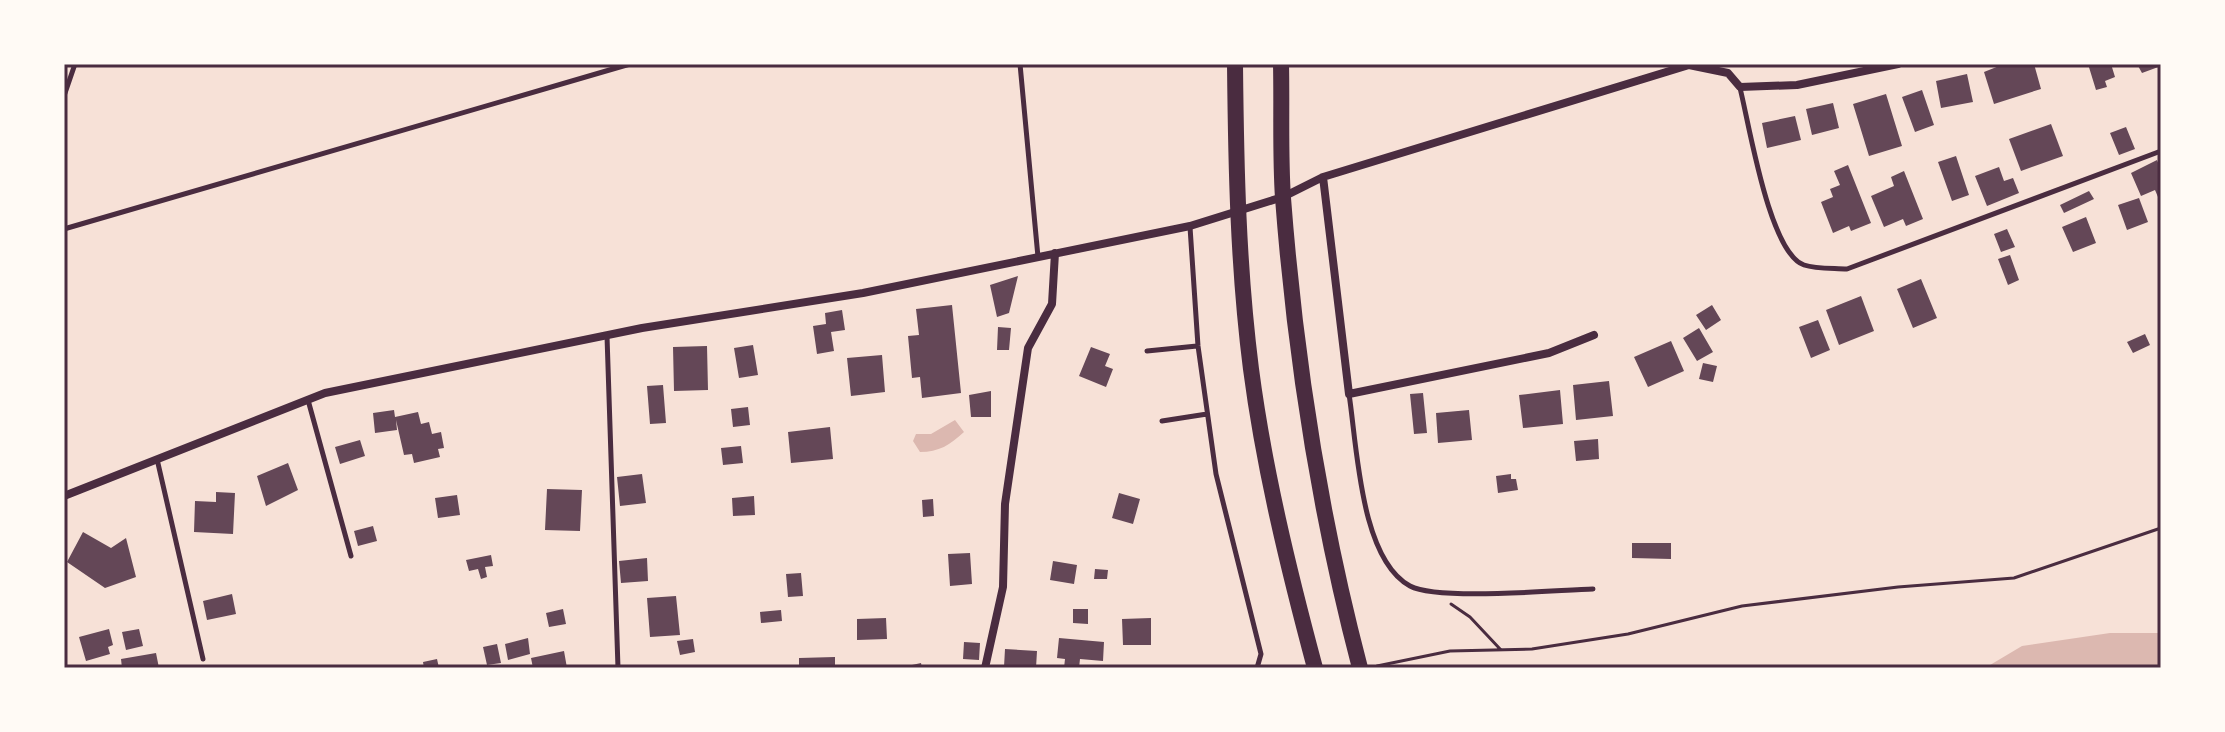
<svg xmlns="http://www.w3.org/2000/svg" width="2225" height="732" font-family="Mulish,sans-serif">
<style>
.water{fill:#dcb8b0}
.building{fill:#644757}
.lines{fill:none;stroke-linecap:round;stroke-linejoin:round}
.path{stroke:#4a2c40;stroke-width:3}
.service{stroke:#4a2c40;stroke-width:5}
.minor{stroke:#4a2c40;stroke-width:8}
.secondary{stroke:#4a2c40;stroke-width:16}
.neatline{fill:none;stroke:#4a2c40;stroke-width:3}
</style>
<rect width="100%" height="100%" fill="#f7e1d7"/>
<path class="water" d="M955,420l9,12c-14,13 -25,20 -44,20l-7,-11 3,-7h15z
M2110,633h51v35h-176l37,-22z"/>
<path class="building" d="M2004,64h30l7,25 -47,15 -10,-32z
M2088,64h23l4,13 -10,4 2,6 -11,3z
M2137,64h24v2l-19,7z
M1967,74l6,28 -32,6 -5,-27z
M1922,90l12,35 -19,7 -13,-35z
M1886,94l16,52 -33,10 -16,-52z
M1833,103l6,25 -27,7 -6,-26z
M1795,116l6,24 -34,8 -5,-25z
M2051,124l12,32 -42,15 -12,-32z
M2126,127l9,22 -16,6 -9,-22z
M1956,156l13,39 -17,6 -14,-39z
M2157,160l4,10v26l-3,1 -3,-7 -14,6 -10,-23z
M1848,165l23,58 -20,8 -2,-5 -16,7 -12,-31 12,-5 -3,-8 10,-4 -6,-14z
M1999,167l5,14 9,-3 6,15 -32,13 -12,-30z
M1904,171l19,48 -17,7 -3,-7 -19,8 -13,-31 23,-10 -3,-9z
M2089,191l5,8 -30,14 -4,-8z
M2139,198l9,24 -21,8 -9,-25z
M2086,217l10,26 -23,9 -11,-25z
M2007,229l8,18 -14,5 -7,-18z
M2010,255l9,25 -11,5 -10,-26z
M1018,276l-9,37 -12,4 -7,-32z
M1921,279l16,39 -24,10 -16,-39z
M1861,296l13,35 -35,14 -13,-35z
M952,305l9,88 -39,5 -2,-21 -8,1 -4,-42 11,-1 -3,-26z
M1712,305l9,15 -15,10 -10,-15z
M842,310l3,20 -14,2 3,19 -17,3 -4,-28 13,-2 -1,-11z
M1818,320l12,30 -19,8 -12,-31z
M998,327l13,1 -2,22h-12z
M1699,328l14,24 -16,9 -14,-23z
M2145,334l5,11 -17,8 -6,-11z
M1671,341l13,30 -36,16 -14,-30z
M753,345l5,30 -19,3 -5,-30z
M707,346l1,44 -34,1 -1,-44z
M1091,347l19,7 -5,12 8,3 -7,18 -27,-11z
M882,355l3,37 -34,4 -4,-38z
M1703,363l14,3 -4,16 -14,-3z
M1609,381l4,35 -37,4 -3,-35z
M663,385l3,38 -16,1 -3,-38z
M1560,390l3,34 -40,4 -4,-33z
M991,391v26h-20l-2,-22z
M1423,393l4,40 -13,1 -4,-40z
M748,407l2,18 -17,2 -2,-18z
M394,410l1,7 23,-5 3,12 8,-2 3,12 9,-2 3,16 -6,1 2,8 -26,6 -2,-9 -8,1 -8,-35 1,10 -22,3 -2,-20z
M1469,410l3,30 -34,3 -2,-30z
M830,427l3,32 -42,4 -3,-31z
M1598,439l1,20 -23,2 -2,-20z
M360,440l5,16 -25,8 -5,-17z
M741,446l2,17 -20,2 -2,-17z
M288,463l10,27 -32,16 -9,-30z
M642,474l4,29 -26,3 -3,-29z
M1511,474v5h5l2,11 -20,3 -2,-17z
M547,489l35,1 -2,41 -35,-1z
M216,492l19,1 -2,41 -39,-2 1,-31 21,1z
M1119,493l21,6 -7,25 -21,-6z
M457,495l3,20 -22,3 -3,-20z
M754,496l1,19 -22,1 -1,-18z
M933,499l1,17 -11,1 -1,-17z
M373,526l4,15 -19,5 -4,-15z
M83,532l28,16 15,-10 10,39 -31,11 -38,-26z
M1632,543h39v16l-39,-1z
M970,553l2,31 -22,2 -2,-32z
M491,555l2,11 -8,1 2,10 -6,2 -3,-10 -9,2 -3,-11z
M647,558l1,23 -27,2 -2,-22z
M1053,561l24,4 -3,19 -24,-4z
M1095,569l13,1 -1,9h-13z
M801,573l2,23 -15,1 -2,-23z
M232,594l4,20 -29,6 -4,-19z
M676,596l4,39 -30,2 -3,-39z
M563,609l3,15 -17,3 -3,-14z
M1073,609h15v15l-15,-1z
M781,610l1,11 -21,2 -1,-11z
M886,618l1,21 -30,1v-21z
M1151,618v27h-28l-1,-26z
M109,629l4,16 -5,2 2,7 -24,7 -7,-24z
M139,629l4,17 -17,4 -4,-18z
M528,638l2,16 -22,6 -3,-16z
M1059,638l45,4 -1,19 -23,-2 -1,9h-15l1,-9 -8,-1z
M693,639l2,13 -15,3 -3,-14z
M964,642l16,1 -1,17 -16,-1z
M497,644l4,19 -14,2 -4,-18z
M1005,649l32,2 -1,17 -32,-1z
M564,651l3,17h-34l-2,-10z
M156,653l3,15h-37l-1,-9z
M835,657v11h-36v-10z
M437,659l2,9h-15l-1,-6z
M921,663l1,5h-19v-1z"/>
<g class="lines">
<path class="path" d="M1451,604l19,13 31,33
M1377,666l73,-15 82,-2 96,-15 114,-28 156,-19 116,-9 147,-50"/>
<path class="service" d="M1020,64l18,193
M1740,88c9,35 29,165 64,177 12,4 30,3 43,4l314,-118
M64,96l11,-32
M1190,227l8,119 18,128 45,180 -4,14
M64,229l566,-165
M607,336l11,332
M1147,351l50,-5
M1349,394c8,51 11,165 61,192 28,15 146,4 183,3
M308,400l43,156
M1162,421l45,-7
M157,459l46,200"/>
<path class="minor" d="M1323,177l26,217 200,-41 45,-18
M64,496l261,-103 317,-65 221,-35 327,-67 93,-29 40,-20 366,-112 39,8 12,14 57,-2 101,-21
M985,668l18,-81 2,-83 23,-156 24,-44 3,-51"/>
<path class="secondary" d="M1235,64c1,102 3,203 16,305 13,100 38,202 64,299
M1281,64c1,44 -1,90 2,134 12,157 37,318 77,470"/>
</g>
<rect width="2225" height="732" fill="none" stroke="#fffaf5" stroke-width="132"/>
<rect x="66" y="66" width="2093" height="600" class="neatline"/>
</svg>
